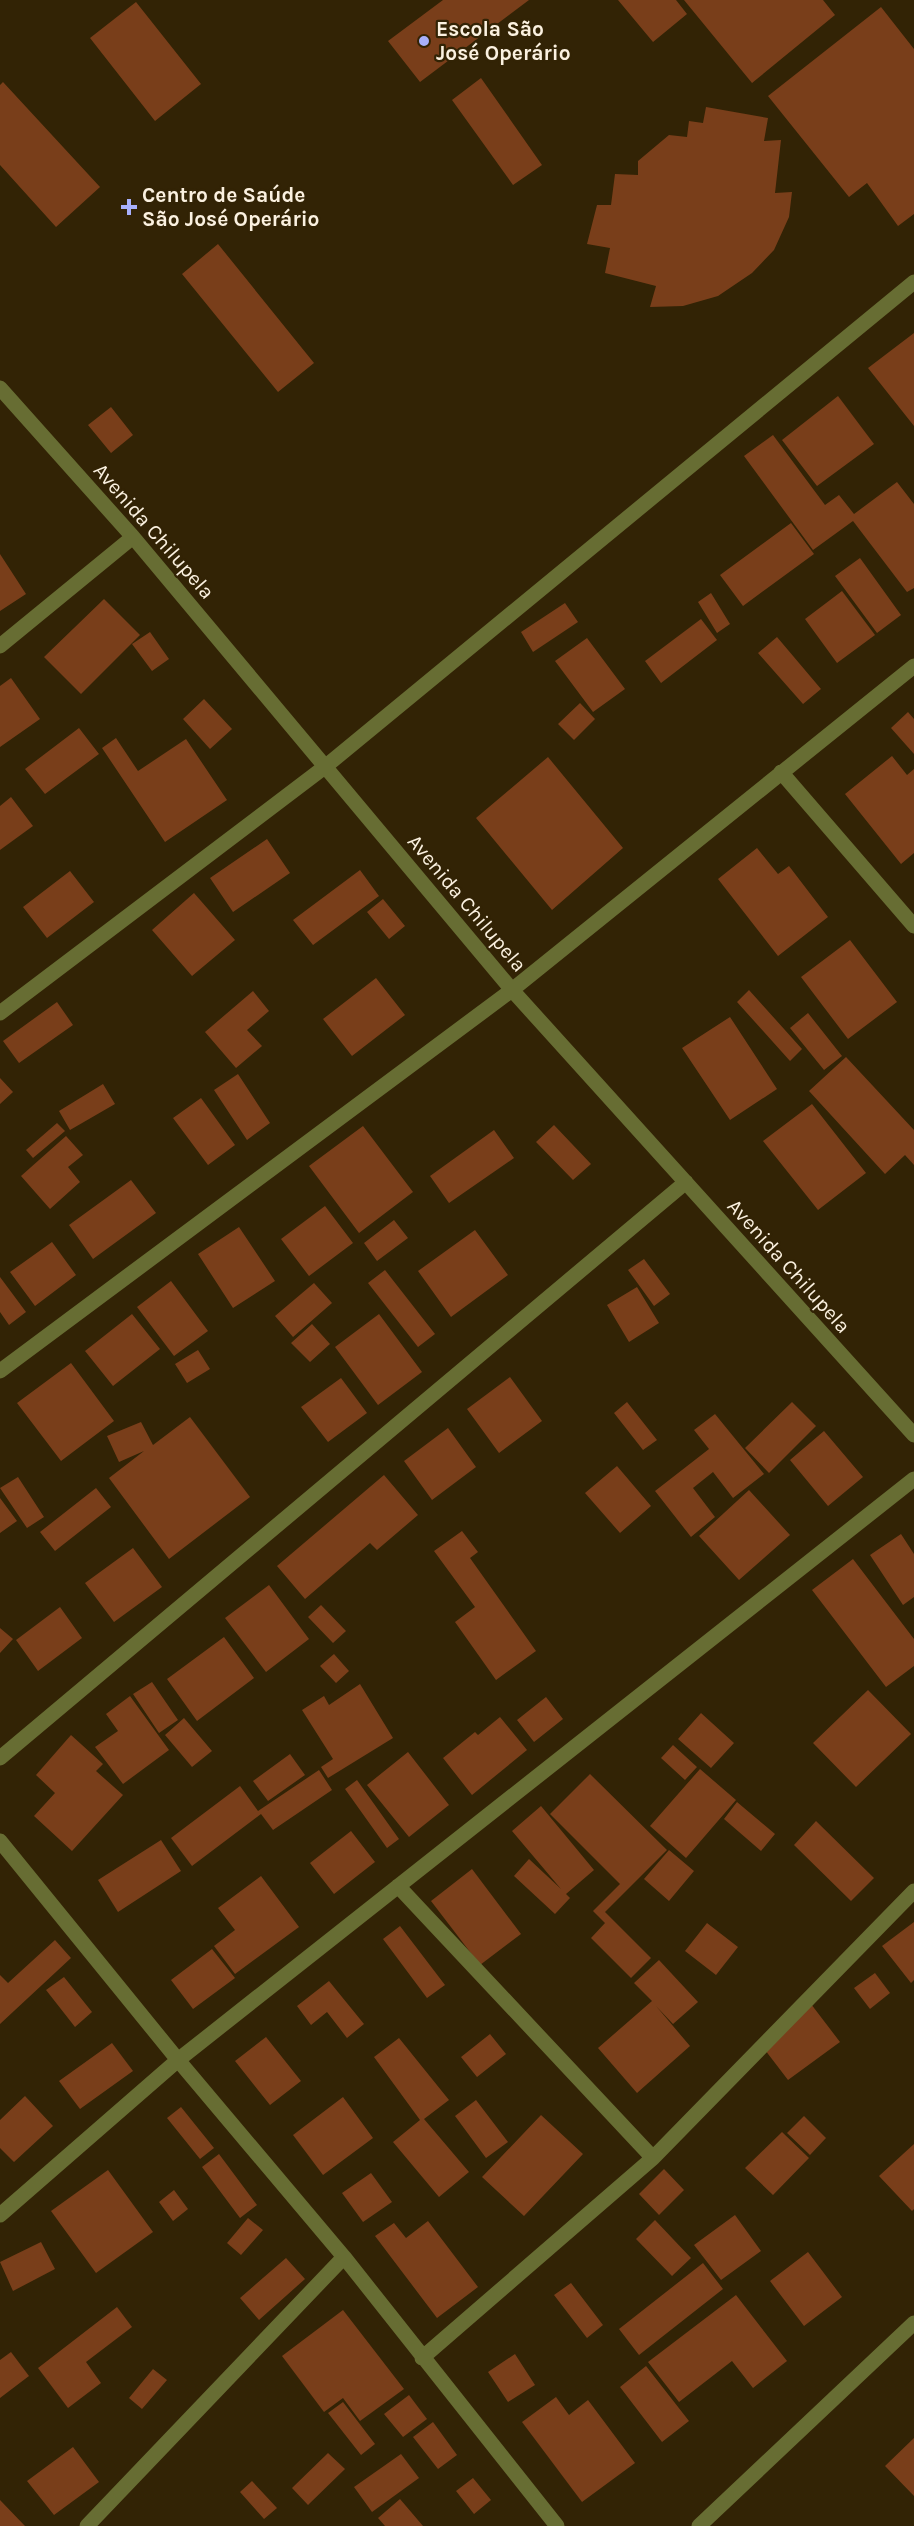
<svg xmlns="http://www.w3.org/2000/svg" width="914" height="2526" font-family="Karla,sans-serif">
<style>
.building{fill:#793e1a}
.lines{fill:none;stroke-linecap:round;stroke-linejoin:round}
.minor{stroke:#676d33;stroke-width:15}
.poi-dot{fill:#a8b0fc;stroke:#322305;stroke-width:2}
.labels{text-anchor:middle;stroke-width:4.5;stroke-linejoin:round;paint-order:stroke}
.poi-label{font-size:21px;font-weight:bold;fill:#fbf1e0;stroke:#322305;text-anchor:start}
.street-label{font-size:21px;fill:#fbf1e0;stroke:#322305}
</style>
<rect width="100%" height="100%" fill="#322305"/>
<path class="building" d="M443,0h86l-109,82 -32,-41z
M618,0h58l11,14 -34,28z
M684,0h139l12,15 -83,68z
M136,2l65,82 -46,37 -65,-83z
M881,7l33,42v165l-16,12 -31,-43 -18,14 -81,-101z
M481,78l61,87 -29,20 -61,-85z
M3,82l97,105 -44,40 -56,-62v-80z
M706,107l62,11 -4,23 17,-1 -6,53 17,-1 -3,25 -15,33 -22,23 -34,23 -35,10 -33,1 6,-21 -51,-13 5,-25 -23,-4 10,-39h14l4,-31 23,1v-14l31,-26 18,2 2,-16 14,2z
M218,244l96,119 -36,29 -96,-118z
M914,333v93l-46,-58z
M838,396l36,48 -57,42 -35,-46z
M111,407l22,28 -22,18 -23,-28z
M773,435l52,70 14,-10 15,19 43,-32 17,22v84l-7,4 -54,-71 -40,29 -69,-94z
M791,523l23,31 -71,52 -23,-31z
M0,554l26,40 -26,17z
M860,558l41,57 -24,18 -42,-57z
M842,591l33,44 -38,28 -32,-44z
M711,593l19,31 -13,9 -19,-31z
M104,599l36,36 -59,59 -37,-37z
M565,603l13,19 -45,30 -12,-20z
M701,619l16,21 -56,43 -16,-22z
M150,632l19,27 -17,12 -20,-27z
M777,637l44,52 -18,15 -45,-51z
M587,638l38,51 -32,23 -38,-51z
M11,678l29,41 -40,28v-61z
M204,699l28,30 -22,20 -27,-30z
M580,703l15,16 -21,21 -16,-16z
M908,712l6,7v35l-23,-26z
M79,728l20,26 -54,40 -20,-25z
M116,738l22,33 48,-32 41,61 -62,42 -63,-94z
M892,756l15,19 7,-6v84l-13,11 -56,-70z
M548,757l75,91 -71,62 -76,-92z
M11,797l22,29 -33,24v-44z
M267,839l23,34 -57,39 -23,-34z
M757,848l21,26 11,-8 39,51 -50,39 -60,-77z
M360,870l19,26 -66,49 -20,-25z
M70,871l24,31 -47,36 -24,-31z
M194,893l41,47 -43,36 -40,-46z
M383,899l22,27 -16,13 -22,-27z
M850,940l47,62 -49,37 -47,-62z
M376,978l29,37 -53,41 -29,-37z
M749,990l53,59 -12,12 -53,-59z
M253,991l16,20 -22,19 15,16 -26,22 -31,-36z
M57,1002l16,23 -54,38 -16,-22z
M808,1013l34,43 -18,14 -34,-42z
M730,1017l47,72 -47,31 -48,-72z
M846,1057l68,73v35l-9,-10 -20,19 -76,-83z
M238,1074l32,49 -23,17 -33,-50z
M0,1078l13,14 -13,12z
M103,1084l12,20 -45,26 -11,-19z
M201,1098l34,47 -27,20 -35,-47z
M812,1104l54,69 -48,37 -55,-69z
M57,1123l8,8 -32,27 -7,-8z
M554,1125l37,39 -18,16 -37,-38z
M363,1126l50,66 -54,41 -50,-67z
M494,1130l20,28 -65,45 -19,-27z
M66,1136l17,19 -15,12 12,15 -30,27 -29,-33z
M131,1180l25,33 -63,46 -24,-34z
M325,1206l28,37 -44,33 -28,-37z
M394,1220l14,18 -31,23 -13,-18z
M239,1227l36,54 -42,27 -35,-54z
M475,1230l33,45 -57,42 -33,-46z
M52,1242l24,33 -41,31 -25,-34z
M644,1259l26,35 -16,12 -26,-36z
M385,1270l50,64 -17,13 -50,-64z
M0,1277l26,35 -17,13 -9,-13z
M171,1281l37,50 -34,25 -37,-49z
M314,1283l18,20 -39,34 -18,-21z
M637,1287l22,36 -30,19 -22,-37z
M132,1314l28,35 -47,37 -28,-35z
M379,1314l43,58 -44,33 -43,-58z
M312,1324l18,20 -20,18 -19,-19z
M198,1350l12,19 -23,14 -12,-19z
M71,1363l43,58 -53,40 -44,-58z
M510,1377l32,44 -43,32 -32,-44z
M341,1378l26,35 -39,29 -27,-35z
M627,1402l30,38 -14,10 -29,-37z
M792,1402l24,24 -47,47 -24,-25z
M715,1414l49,60 -31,24 -20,-26 -20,16 22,29 -24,20 -36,-46 54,-42 -15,-19z
M190,1417l60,80 -81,62 -60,-81 35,-27 -25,11 -12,-26 34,-14 12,23z
M448,1428l28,39 -44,33 -28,-39z
M824,1431l39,46 -35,29 -38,-46z
M617,1466l34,40 -31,27 -35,-40z
M384,1475l34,40 -41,35 -7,-7 -65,56 -28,-33z
M18,1477l26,40 -17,11 -27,-40z
M96,1488l15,19 -56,44 -15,-19z
M749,1490l41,45 -51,45 -40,-44z
M0,1498l17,23 -17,12z
M462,1531l16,21 -8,6 66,93 -40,29 -41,-58 20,-15 -41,-56z
M901,1534l13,20v43l-11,8 -33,-50z
M133,1548l29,39 -48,35 -29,-39z
M853,1559l61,80v27l-28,21 -74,-97z
M269,1585l40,54 -43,33 -41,-54z
M321,1605l25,26 -13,12 -25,-26z
M60,1607l22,31 -44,33 -22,-31z
M0,1628l13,11 -13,14z
M224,1637l30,41 -57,43 -30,-42z
M334,1654l15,17 -13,12 -16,-17z
M152,1682l26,38 -19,13 -26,-39z
M360,1684l33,54 -65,40 -7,-11 12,-8 -31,-49 22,-14 5,9z
M868,1690l43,44 -55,53 -43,-44z
M130,1696l39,54 -46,34 -28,-37 23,-16 -12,-17z
M546,1697l17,22 -29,23 -17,-22z
M701,1713l33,30 -23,25 -33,-29z
M500,1717l27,33 -55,45 -29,-37 32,-26 3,3z
M184,1718l28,33 -20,16 -27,-32z
M71,1735l32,29 -7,7 27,24 -51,56 -38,-35 21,-23 -19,-18z
M673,1745l24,22 -12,13 -24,-22z
M408,1752l41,53 -40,32 -42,-52z
M290,1754l15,21 -37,26 -15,-20z
M700,1769l36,31 -50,58 -36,-32z
M319,1770l13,20 -59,40 -12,-16 -69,52 -21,-28 69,-52 18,25z
M590,1774l77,76 -62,62 46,46 -20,20 -40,-40 14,-15 -12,-12 27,-27 -70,-70z
M357,1780l42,59 -12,9 -42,-59z
M737,1802l38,32 -14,17 -37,-32z
M541,1806l53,64 -28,24 4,4 -15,16 -41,-38 15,-17 32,30 -49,-58z
M816,1821l58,57 -23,23 -57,-56z
M351,1831l24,31 -41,32 -24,-31z
M161,1840l20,31 -63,41 -20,-32z
M669,1850l25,21 -25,30 -25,-22z
M472,1869l49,65 -41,31 -49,-64z
M261,1876l38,51 -64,47 -21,-28 21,-16 -17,-22z
M914,1922v58l-3,3 -29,-37z
M707,1923l31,24 -22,28 -31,-24z
M400,1926l45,59 -18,13 -44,-59z
M55,1940l16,18 -71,66v-49l8,8z
M212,1949l23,29 -42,31 -22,-29z
M659,1960l39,42 -25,22 -17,-18 34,40 -53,47 -39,-45 54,-47 -18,-18z
M875,1973l15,20 -20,16 -16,-21z
M64,1977l28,35 -17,15 -29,-37z
M329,1981l35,43 -17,14 -20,-26 -16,13 -14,-19z
M811,2004l29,38 -52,38 -29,-38z
M490,2034l16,20 -29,23 -16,-20z
M266,2037l35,44 -31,24 -35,-44z
M399,2038l50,62 -25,19 45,53 -30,25 -46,-55 27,-22 -46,-63z
M112,2043l21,28 -53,38 -21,-28z
M25,2096l28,30 -39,36 -14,-14v-28z
M343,2097l30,41 -50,37 -30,-40z
M476,2100l32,42 -22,16 -31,-42z
M181,2107l33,41 -14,11 -33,-41z
M541,2115l42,39 -59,62 -42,-39z
M804,2116l22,22 -16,17 -23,-22z
M782,2132l27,26 -36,37 -28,-27z
M914,2144v65l-2,2 -33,-35z
M219,2154l38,51 -17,13 -38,-51z
M664,2169l20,21 -25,25 -20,-21z
M108,2170l45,62 -57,41 -45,-62z
M371,2173l21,29 -29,20 -21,-29z
M174,2190l14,19 -15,12 -14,-19z
M735,2215l26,36 -40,29 -27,-35z
M248,2218l15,12 -22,25 -14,-12z
M655,2220l36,38 -19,18 -36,-37z
M428,2221l50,66 -41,31 -62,-82 19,-13 12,15z
M41,2242l14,27 -42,22 -13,-29z
M808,2252l34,45 -38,29 -34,-45z
M286,2258l19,21 -46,41 -19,-22z
M703,2263l20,26 -84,66 -20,-26z
M571,2283l32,42 -16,13 -33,-43z
M736,2295l51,66 -34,27 -21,-27 -53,41 -31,-40z
M117,2307l15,20 -46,35 15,21 -33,25 -30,-40z
M343,2310l61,79 -44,32 -17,-23 -19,14 -42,-56z
M11,2352l18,24 -29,22v-38z
M515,2354l20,31 -27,17 -20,-30z
M646,2366l43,55 -27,21 -42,-55z
M153,2369l14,11 -25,29 -13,-11z
M409,2395l18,24 -24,18 -19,-23z
M556,2397l13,18 19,-15 47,63 -53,39 -60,-80z
M343,2402l32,42 -14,11 -33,-42z
M433,2422l24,33 -19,14 -25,-32z
M914,2438v58l-29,-30z
M73,2447l26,35 -45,33 -27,-34z
M328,2453l17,16 -37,36 -16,-17z
M401,2454l18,24 -47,34 -18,-25z
M473,2478l18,22 -17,14 -18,-23z
M252,2481l25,27 -13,11 -24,-27z
M400,2499l23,27h-38l-7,-8z
M0,2500l25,26h-25z"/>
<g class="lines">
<path class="minor" d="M0,388l133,149 379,453 402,445
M0,646l133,-109
M781,772l133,154
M0,1013l326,-247 588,-484
M0,1371l512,-381 402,-324
M0,1758l686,-576
M0,1841l178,219 166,197 213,269
M398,1886l255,272
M0,2215l178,-155 736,-581
M422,2358l231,-200 261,-267
M87,2526l257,-269
M699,2526l215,-203"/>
</g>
<g class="poi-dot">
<circle cx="424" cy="41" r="6"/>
<path d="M126 198h6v6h6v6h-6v6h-6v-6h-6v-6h6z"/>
</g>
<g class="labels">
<g class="poi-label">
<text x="436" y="36">Escola São<tspan x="436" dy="24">José Operário</tspan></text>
<text x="142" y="202">Centro de Saúde<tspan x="142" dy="24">São José Operário</tspan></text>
</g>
<g class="street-label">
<text transform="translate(154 531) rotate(49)" y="7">Avenida Chilupela</text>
<text transform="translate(467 903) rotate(50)" y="7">Avenida Chilupela</text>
<text transform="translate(789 1266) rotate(48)" y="7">Avenida Chilupela</text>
</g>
</g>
</svg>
